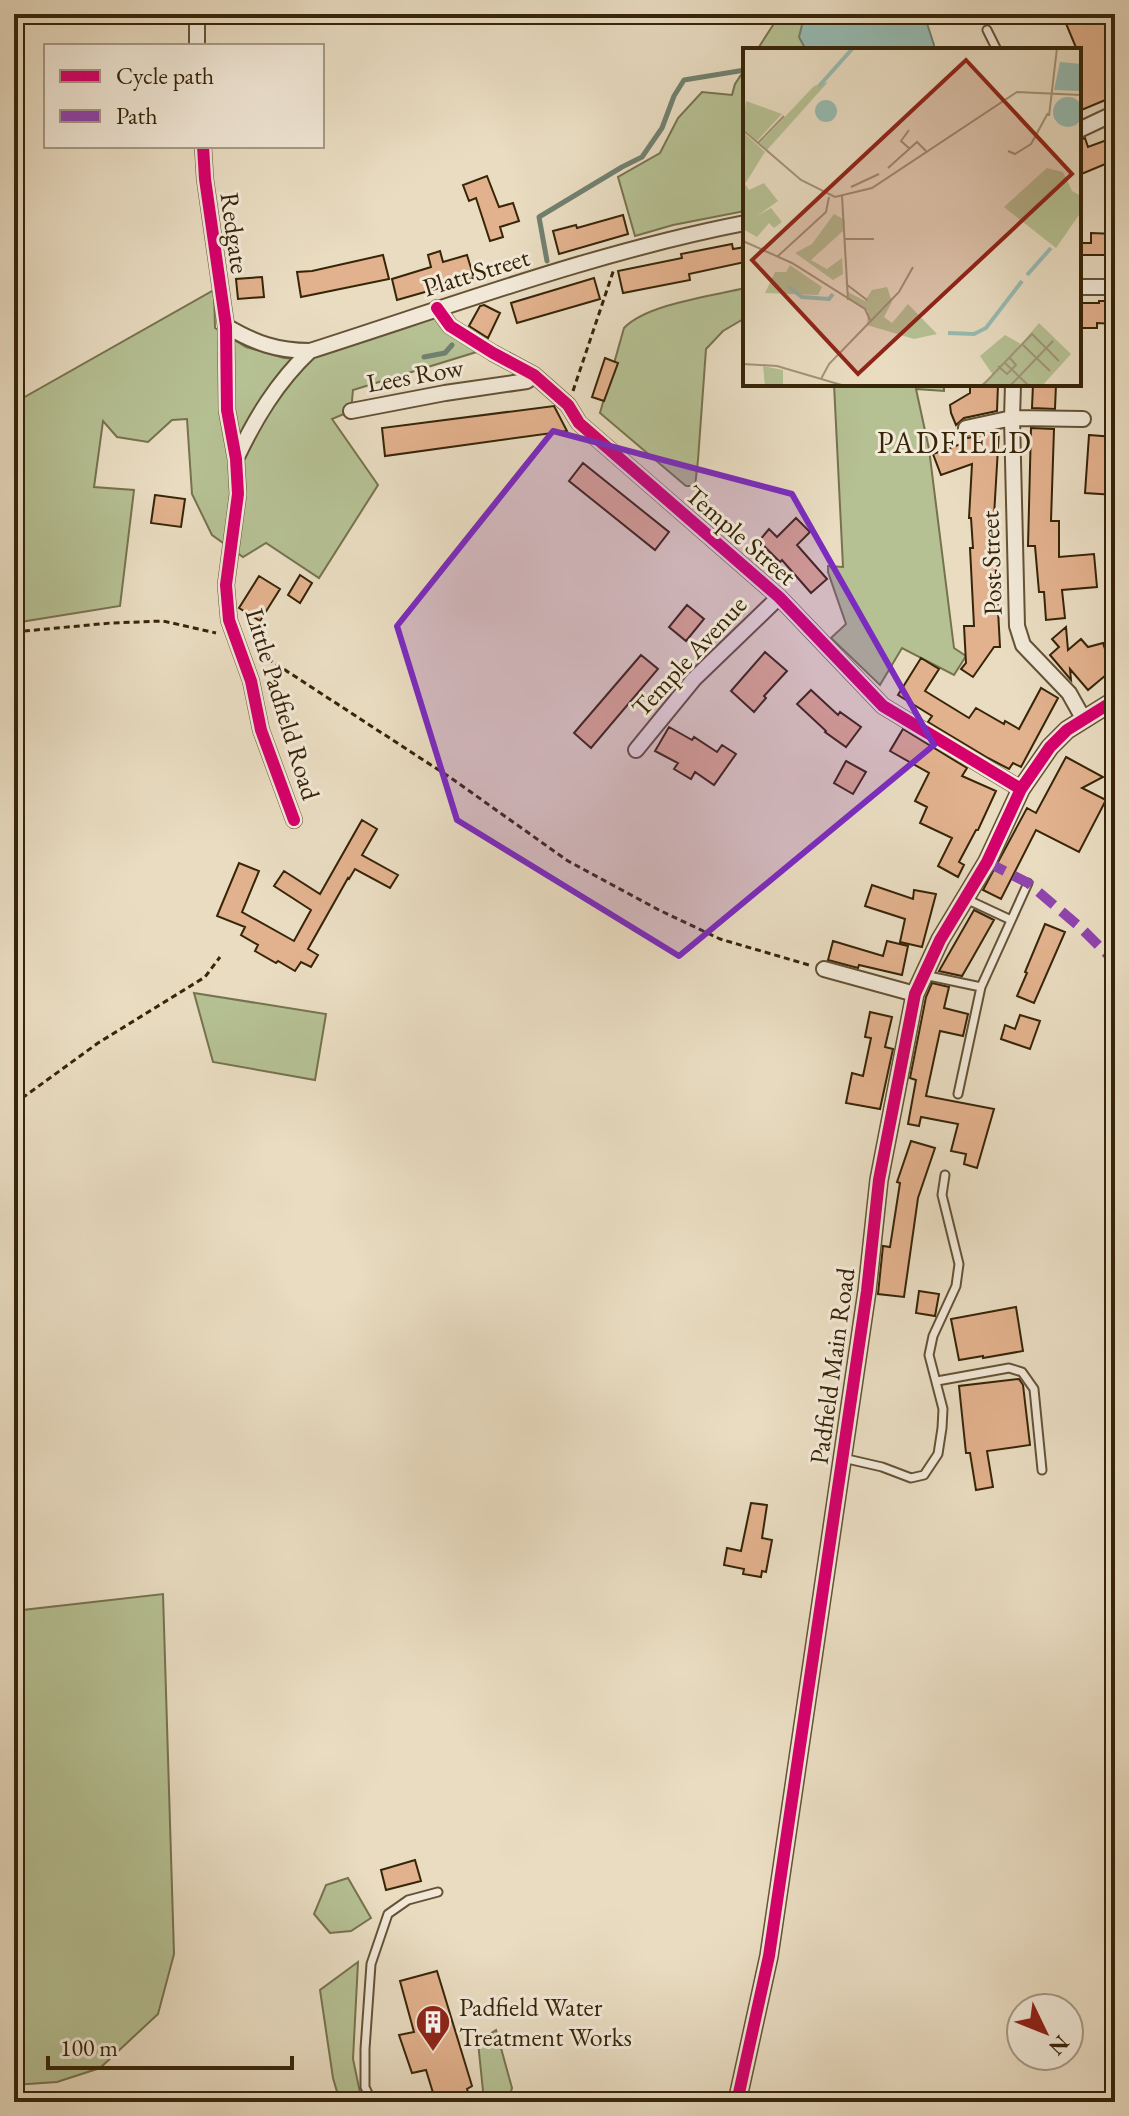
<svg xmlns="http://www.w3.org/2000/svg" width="1129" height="2116" font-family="'EB Garamond',serif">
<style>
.green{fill:#b5c093;stroke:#76724e;stroke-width:2}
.water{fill:#97bcb3;stroke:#71806f;stroke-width:2}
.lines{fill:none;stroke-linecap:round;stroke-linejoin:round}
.stream{stroke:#71806f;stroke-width:5}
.building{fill:#e2b18d;stroke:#372508;stroke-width:2}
.service-casing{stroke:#645336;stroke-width:11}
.minor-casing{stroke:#645336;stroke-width:18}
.tertiary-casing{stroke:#645336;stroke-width:20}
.path{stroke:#372508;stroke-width:3;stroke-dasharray:6 4;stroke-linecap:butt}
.service{stroke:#f1e8d7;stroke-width:7}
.minor{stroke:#f1e8d7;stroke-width:14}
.tertiary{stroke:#f1e8d7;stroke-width:16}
.quiet{stroke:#8e44ad;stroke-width:10;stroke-dasharray:20 10;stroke-linecap:butt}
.cycleway-casing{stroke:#f1e8d7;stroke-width:17}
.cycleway{stroke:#d6006c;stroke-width:12}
.marked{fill:#7b2cbf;fill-opacity:0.2;stroke:#7b2cbf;stroke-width:6;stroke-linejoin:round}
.labels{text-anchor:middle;stroke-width:6;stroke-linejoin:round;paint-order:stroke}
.street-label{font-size:26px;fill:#372508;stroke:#f1e8d7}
.poi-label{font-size:26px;fill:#372508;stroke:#f1e8d7;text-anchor:start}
.quarter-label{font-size:30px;letter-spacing:2px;fill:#372508;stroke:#f1e8d7}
.inset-river{fill:none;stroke:#97bcb3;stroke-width:4}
.inset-road{fill:none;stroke:#a29377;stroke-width:2}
.view{fill:#8f2418;fill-opacity:0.15;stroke:#8f2418;stroke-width:4}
.inset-edge{fill:none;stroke:#372508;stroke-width:4}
</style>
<rect width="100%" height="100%" fill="#e9dcc1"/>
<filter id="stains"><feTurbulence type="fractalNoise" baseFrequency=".0025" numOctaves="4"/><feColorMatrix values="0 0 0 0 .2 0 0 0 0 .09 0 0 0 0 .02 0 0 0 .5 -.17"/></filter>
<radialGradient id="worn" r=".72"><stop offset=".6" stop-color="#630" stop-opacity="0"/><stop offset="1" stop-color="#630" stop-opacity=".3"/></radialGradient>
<path class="green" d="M783,14h27l-7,7 -3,16 6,13h-49l16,-25z
M745,69v142l-72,14 -38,11 -17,-59 42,-24 18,-35 24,-26 30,3 3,-11z
M745,288v30l-22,13 -17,18 -8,111 -3,26h-9l-86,-73 24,-85c23,-24 88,-32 121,-40z
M214,290l1,38 31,19 38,11 16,1 135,-45 48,36 -130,40 -2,21 -19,8 46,66 -59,93 -53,-35 -23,14 -31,-22 -20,-41 -5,-75 -15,1 -24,22 -31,-5 -14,-16 -9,66 40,3 -14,116 -106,17v-220z
M834,384h110v7l-28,-2 13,60 25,199 12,8 -12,19 -52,-27 -22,37 -49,-47 15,-14 -18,-52v-6l15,1z
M194,993l132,21 -11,66 -102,-18z
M163,1594l11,360 -16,60 -58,54 -43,14 -43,3v-474z
M348,1878l23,40 -20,13 -21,2 -16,-19 12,-29z
M358,1962l-5,97 9,43h-22l-7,-24 -13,-88z
M496,2030l16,58 -4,14h-33l8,-11 -5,-49z"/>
<path class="water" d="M810,14h114l10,31 -1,5h-127l-7,-13 4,-16z"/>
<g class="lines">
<path class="stream" d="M547,261l-8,-44 83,-50 20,-10 20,-29 12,-32 10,-16 61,-10
M424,357l21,-4 7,-8"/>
</g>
<path class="building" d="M1062,14h40l13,27v55l-36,15v-61h-2z
M1115,137v23l-36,15v-35l6,-2 3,9z
M487,176l12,31 14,-4 6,18 -19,6 3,10 -13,4 -14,-43 -7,3 -6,-16z
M623,215l5,19 -69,20 -6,-23 23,-6 1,3z
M1091,233l24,1v21h-36v-12h12z
M732,244l1,5 12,-2v15l-56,12 1,6 -67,13 -5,-22 64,-13 -1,-4z
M440,251l3,11 24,-7 7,23 -77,22 -5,-21 39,-12 -3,-12z
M383,255l6,24 -88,18 -4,-25 15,-1z
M262,277l2,20 -26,2 -2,-20z
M594,278l6,21 -83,24 -6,-20z
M1099,301h16v23l-18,-1v5h-18v-25h20z
M484,305l16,8 -12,25 -19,-12 11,-20z
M605,358l13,5 -14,38 -12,-4z
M970,384h28l-1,27 -33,7 -8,7 -5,-12 -1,-8 20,-12z
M1033,384h23l-1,25 -23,-1z
M554,406l13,25 -182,25 -3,-28z
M1031,428l23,1 -3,92h8v36l35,-3 3,33 -35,3 3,28 -19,2 -2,-28h-5l-4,-46h-7z
M999,431l-5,85h-1l7,131h-6l-21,30 -12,-8 5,-6 -2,-37h10l-4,-78h3l-2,-30h-2l3,-54 -31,11 -8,-21 31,-11 -3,-6 7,1z
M1089,435l26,2v58l-30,-2z
M583,463l86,69 -14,18 -86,-69z
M155,495l30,4 -4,28 -30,-4z
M796,518l14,14 -13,13 30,34 -16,14 -29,-33 -2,2 -21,-21 10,-12 8,8z
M300,575l12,8 -12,20 -12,-8z
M259,576l21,13 -20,32 -21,-13z
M687,605l17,14 -18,22 -17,-14z
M1066,627l2,23 13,-11 7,8 15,-4 9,27 -24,20 -18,-21 1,11 -21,-25 9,-8 -7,-8z
M765,652l22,19 -23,25 2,2 -12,14 -23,-21z
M641,655l17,14 -67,79 -17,-15z
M921,658l18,11 -14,22 44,27 7,-10 28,16 1,-3 14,8 22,-41 17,10 -37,69 -8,-4 -4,6 -21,-11 -60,-36 4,-6 -34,-21z
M811,690l27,25 2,-3 21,15 -15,20 -21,-15 1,-1 -29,-27z
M669,727l23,13 2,-3 23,15 5,-7 14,9 -22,31 -19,-13 -4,7 -17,-10 4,-6 -23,-12z
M903,729l64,39 -5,8 34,15 -18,39h-2l-17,32 5,3 -6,12 -20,-11 14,-28 -32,-15 7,-16 -12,-6 14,-28 -39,-22z
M1066,757l37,20 -21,11 24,12 -27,52 -43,-22 -35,69 -18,-9 44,-82 9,5z
M846,761l20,11 -13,22 -19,-11z
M362,820l15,9 -15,26 36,20 -8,13 -35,-19 -6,10 -1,-1 -40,71 10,6 -7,12 -10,-5 -6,9 -17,-10 -2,2 -21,-12 3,-6 -17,-10 4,-8 -28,-11 22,-53 20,8 -17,41 52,29 17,-31 -37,-24 10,-15 36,23z
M872,885l41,14 1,-9 22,4 -14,53 -22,-5 5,-23 -40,-13z
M974,910l20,10 -21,37 -11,19 -23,-5z
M1045,924l20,8 -31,71 -17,-7 10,-23 -2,-1z
M833,941l50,15 4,-15 21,5 -6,29 -43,-10 -1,3 -30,-8z
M932,983l17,4 -5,21 24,6 -5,22 -23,-5 -14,65 68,13 -17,59 -13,-4 2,-10 -15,-3 7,-27 -37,-7 -2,9 -11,-2 8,-44 -6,-2 16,-81z
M870,1012l22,5 -7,30 8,2 -13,60 -34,-6 6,-30 11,3 8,-38 -6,-1z
M1020,1015l20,6 -10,28 -29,-10 4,-14 10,4z
M911,1141l24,7 -17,50 -14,99 -26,-3 5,-48 7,1 10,-64 -3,-1z
M919,1291l20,3 -4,22 -19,-3z
M1016,1307l7,44 -40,7v-2l-24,4 -8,-41z
M1019,1379l4,6 7,60 -43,6 6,36 -17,3 -6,-37h-4l-7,-67z
M751,1503l16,2 -5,33 10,2 -6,32 -4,-1 -1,6 -18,-3 1,-5 -20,-4 3,-17 14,3z
M415,1860l6,21 -35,9 -5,-20z
M437,1971l35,115 -5,3 3,9 -10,4h-17l-3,-8 -6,2 -8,-26 -14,3 -13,-38 15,-3 -14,-51z"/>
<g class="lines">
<g class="service-casing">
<path id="service" d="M987,30l10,20
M966,899l45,21
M924,975l57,12
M958,1094l23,-107 47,-104
M937,1381l72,-13 13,4 12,17 8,81
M843,1458l39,9 29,11 13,-3 14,-21 4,-26 1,-19 -14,-54 4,-19 23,-50 3,-22 -17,-69 3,-20
M372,2102l-7,-15v-38l6,-85 17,-50 20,-14 30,-8"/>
</g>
<g class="minor-casing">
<path id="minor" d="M197,14v32
M1079,130l36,-17
M203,146l2,33 21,147 1,84 9,49 2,35 -12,91 3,35 22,61 10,49 33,90
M1079,287h36
M437,308l13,18 43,27 41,22 34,30 11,18 200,174 104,109 138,83
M226,326c29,17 51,25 84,25 144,-46 286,-99 435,-128
M1013,384l-1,34 5,208 6,19 46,48 14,25
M351,411l94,-18 82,-12 7,-6
M966,428l46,-10 71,1
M236,459c19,-40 41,-77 74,-108
M636,750l58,-71 85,-82
M824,969l91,25"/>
</g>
<g class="tertiary-casing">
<path id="tertiary" d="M737,2102l32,-146 98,-665 12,-111 36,-186 25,-54 47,-78 34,-73 29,-42 17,-17 48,-30"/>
</g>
<path class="path" d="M573,391l41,-122
M14,632l97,-9 52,-2 53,12
M259,653l192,125 117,83 91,49 61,29 89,26
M14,1104l84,-61 107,-66 15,-20"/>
<use href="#service" class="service"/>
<use href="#minor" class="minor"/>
<use href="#tertiary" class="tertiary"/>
<path class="quiet" d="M987,862l41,21 53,45 34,34"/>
<g class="cycleway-casing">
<path id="cycleway" d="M203,146l2,33 21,147 1,84 9,49 2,35 -12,91 3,35 22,61 10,49 33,90
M437,308l13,18 43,27 41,22 34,30 11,18 200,174 104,109 138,83
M737,2102l32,-146 98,-665 12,-111 36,-186 25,-54 47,-78 34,-73 29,-42 17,-17 48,-30"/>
</g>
<use href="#cycleway" class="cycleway"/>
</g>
<path class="marked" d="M553,431l239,63 142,251 -255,211 -222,-136 -60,-194z"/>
<defs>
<g id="building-pin" transform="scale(1.8)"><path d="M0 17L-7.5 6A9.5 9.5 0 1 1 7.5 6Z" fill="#8f2418" stroke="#f1e8d7"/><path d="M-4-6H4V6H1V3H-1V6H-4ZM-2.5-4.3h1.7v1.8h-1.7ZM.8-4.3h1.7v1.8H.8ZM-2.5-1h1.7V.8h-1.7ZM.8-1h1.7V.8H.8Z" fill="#fff"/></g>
</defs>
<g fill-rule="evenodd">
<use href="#building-pin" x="433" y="2022"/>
</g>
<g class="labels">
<g class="street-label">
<text transform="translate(235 233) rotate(82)" y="9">Redgate</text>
<text transform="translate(476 272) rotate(-17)" y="9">Platt Street</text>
<text transform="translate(415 375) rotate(-10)" y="9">Lees Row</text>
<text transform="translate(741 535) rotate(41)" y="9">Temple Street</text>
<text transform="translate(991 563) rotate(-92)" y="9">Post Street</text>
<text transform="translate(689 656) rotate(-47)" y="9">Temple Avenue</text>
<text transform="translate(283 704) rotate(73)" y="9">Little Padfield Road</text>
<text transform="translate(832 1366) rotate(-82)" y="9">Padfield Main Road</text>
</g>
<g class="poi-label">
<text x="459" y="2016">Padfield Water<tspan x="459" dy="30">Treatment Works</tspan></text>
</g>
<g class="quarter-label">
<text x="955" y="453">PADFIELD</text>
</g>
</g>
<g transform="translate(743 48)">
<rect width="338" height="338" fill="#e9dcc1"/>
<path d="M85,34l-61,68 -7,-7 54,-57zM3,53l36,13 -25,27 -14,-13zM0,84l22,20 -20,32 4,6 15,-7 14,18 -21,15 14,-8 11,14 -8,6 -5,-5 -12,14 -14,-8zM304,120l16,4 9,19 9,5v16l-25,36 -52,-41zM91,166l11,6 -1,10 -33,30 16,9 15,-11 1,16 -10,6 -38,-27 17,-9zM47,217l32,22 -4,8 -53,-2 10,-21h11zM144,239l5,15 -8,15 8,6 16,-19 29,30 -23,5 -47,-14 1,-14 -19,-11 -1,-8 17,9 7,-11zM296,275l32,31 -29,32h-63l14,-11 -13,-19 25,-21 16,9zM20,318l20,4v16h-18z" fill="#b5c093"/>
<path d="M317,14l21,2 -2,27 -25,-1zM310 64a15 15 0 1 1 30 0a15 15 0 1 1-30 0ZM72 63a11 11 0 1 1 22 0a11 11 0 1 1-22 0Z" fill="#97bcb3"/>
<path class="inset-river" d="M76,38l34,-38M284,227l24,-27M45,238l14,11 27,2 4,-5M205,285l26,1 12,-6 36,-47"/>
<path class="inset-road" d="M306,68l8,-68M0,82l58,50 34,17 37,-9 145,-96 64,3M166,82l-8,11 9,8M15,95l26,-27M265,103l7,3 16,-10 17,-31M145,120l29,-26 9,9M108,139l28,-13M99,148l6,104M102,191h29M0,193l49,22 73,46 5,11M35,208l48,-44 3,-15M103,236l21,16M299,296l-6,-6 23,23M280,297l27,26M261,314l25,24M0,316l34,2 68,20M255,318l9,8 9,-9 -7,-8M78,331l8,-15 70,-72 14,-25M239,338l50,-52 4,4M267,338l43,-45"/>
<path class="view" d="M223,12l106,114 -214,200 -106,-114z"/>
<rect width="338" height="338" class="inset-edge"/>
</g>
<rect width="1129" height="2116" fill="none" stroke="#e9dcc1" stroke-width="48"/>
<rect x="16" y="16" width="1097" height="2084" fill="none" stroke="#372508" stroke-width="4"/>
<rect x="24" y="24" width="1081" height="2068" fill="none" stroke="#372508" stroke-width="2"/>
<rect x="44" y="44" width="280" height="104" fill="#f1e8d7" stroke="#a79a84" stroke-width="2"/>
<rect x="60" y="70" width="40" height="12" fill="#d6006c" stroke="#a79a84" stroke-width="2"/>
<text x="116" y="84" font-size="24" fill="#372508">Cycle path</text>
<rect x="60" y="110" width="40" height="12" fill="#8e44ad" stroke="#a79a84" stroke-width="2"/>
<text x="116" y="124" font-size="24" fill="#372508">Path</text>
<g transform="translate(1045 2032) rotate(133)"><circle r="38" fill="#f1e8d7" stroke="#a79a84" stroke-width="2"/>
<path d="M0-6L14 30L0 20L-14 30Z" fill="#8f2418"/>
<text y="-12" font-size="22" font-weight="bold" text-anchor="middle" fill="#372508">N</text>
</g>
<path d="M48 2056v12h244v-12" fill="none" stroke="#372508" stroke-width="4"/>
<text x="60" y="2056" font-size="24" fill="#372508" stroke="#f1e8d7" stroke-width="6" paint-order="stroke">100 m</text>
<rect width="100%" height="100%" filter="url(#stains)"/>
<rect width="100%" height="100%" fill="url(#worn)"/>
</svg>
